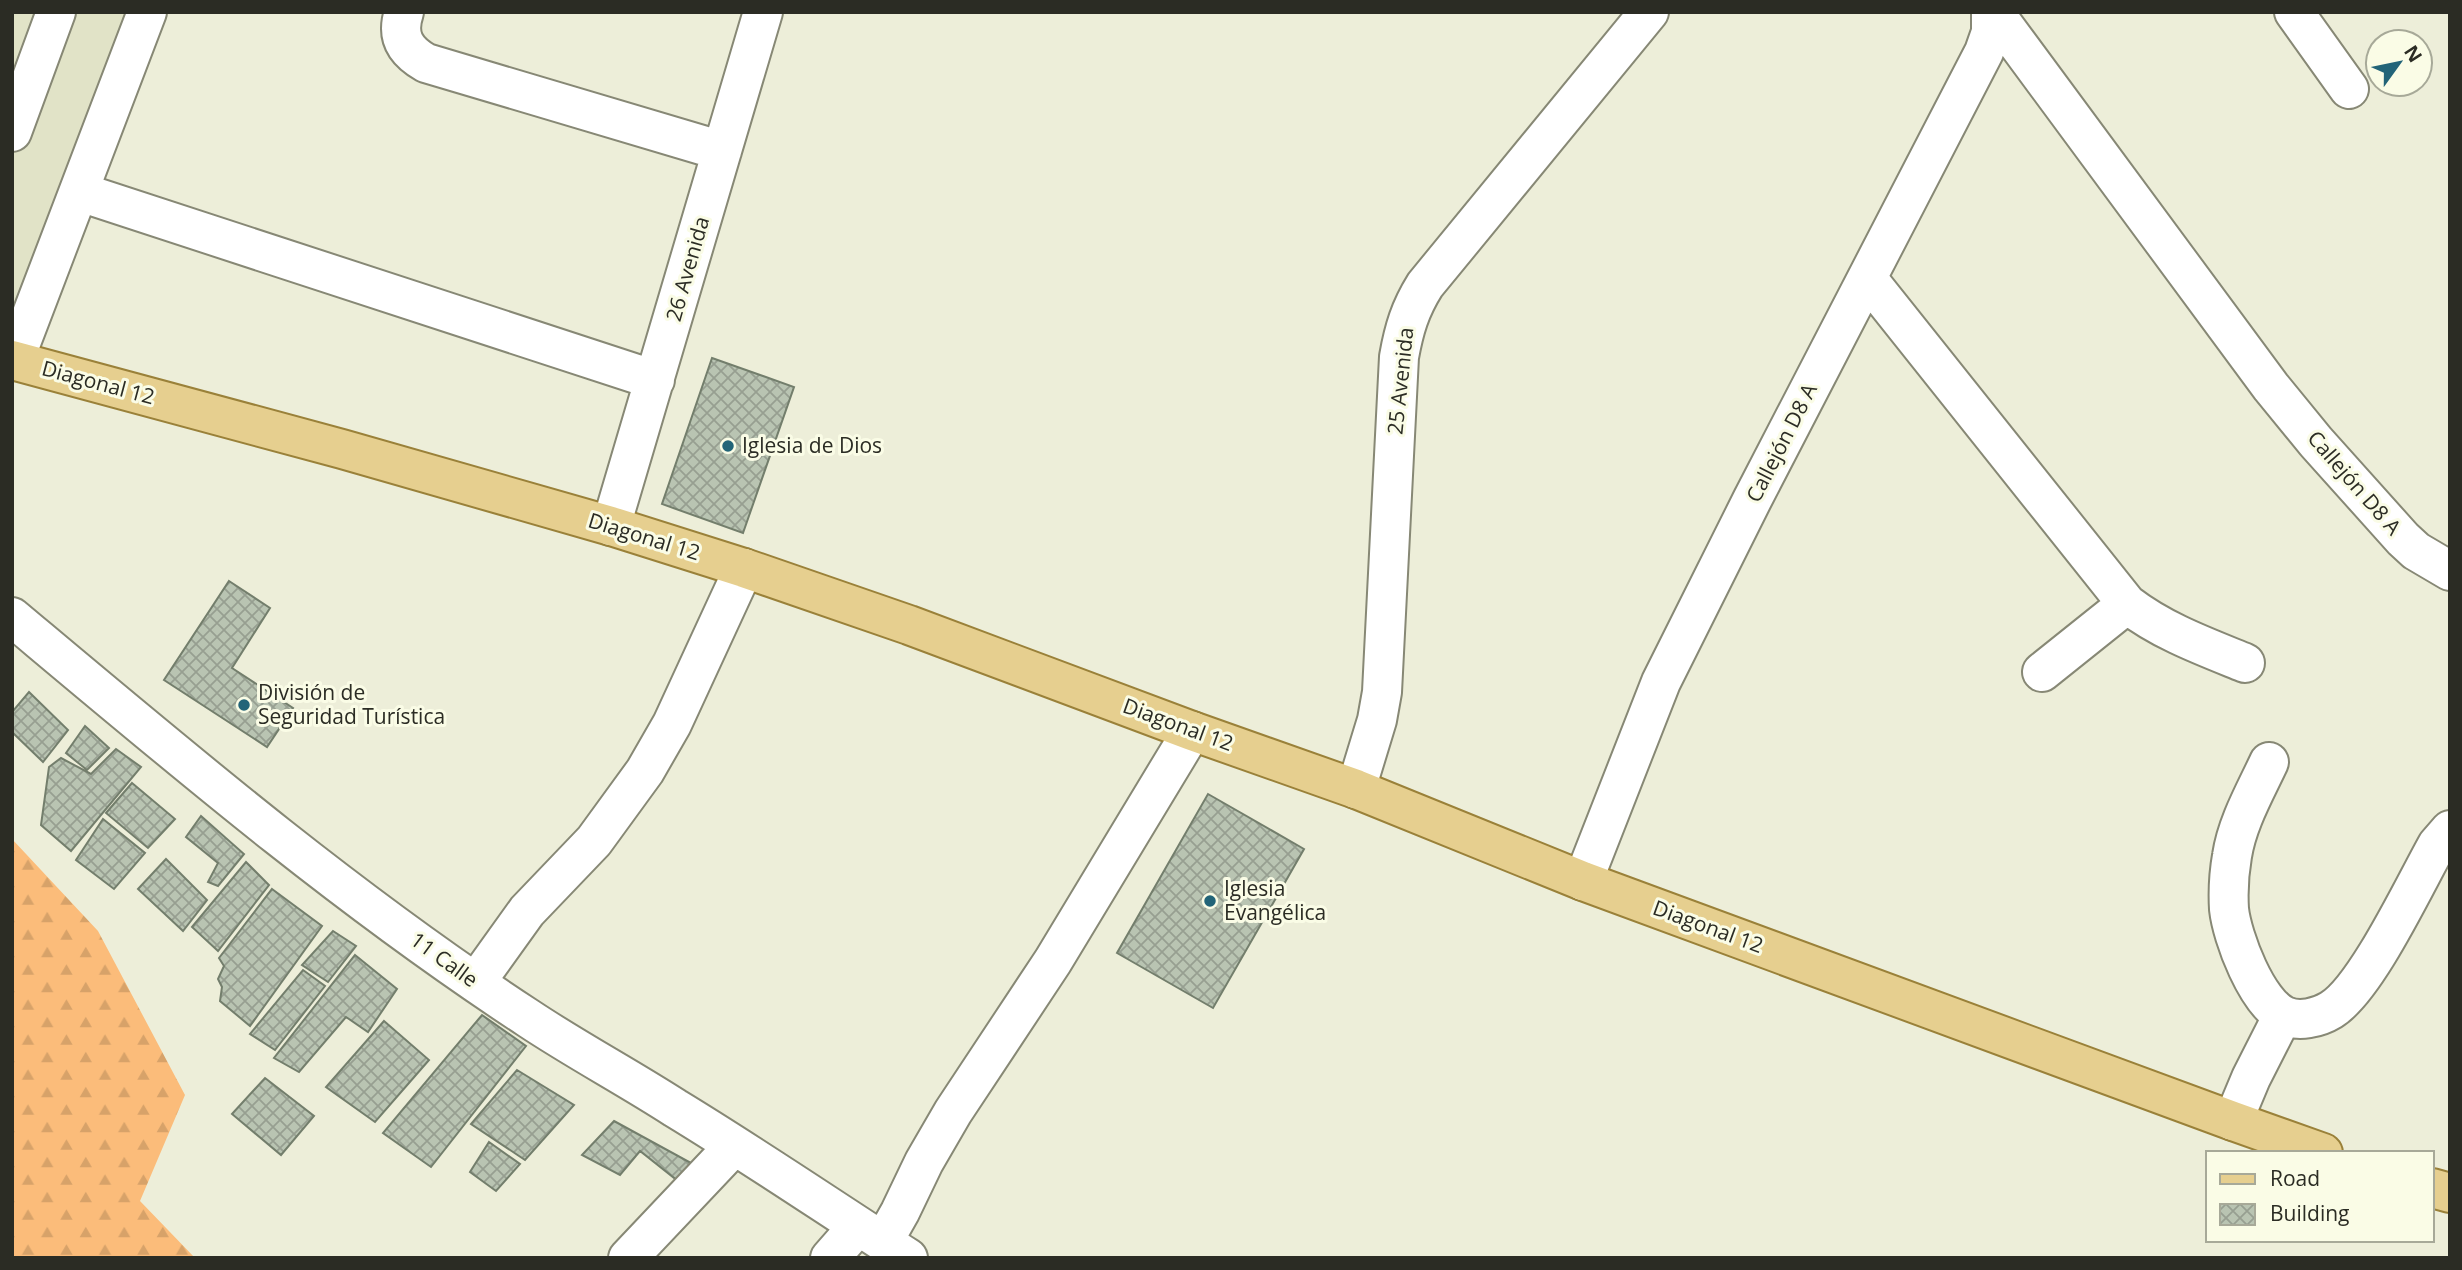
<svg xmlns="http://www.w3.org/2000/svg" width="2462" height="1270" font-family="'Open Sans',sans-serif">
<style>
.built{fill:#e1e3c7}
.forest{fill:url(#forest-firs)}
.building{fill:url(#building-cross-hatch);stroke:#737e6c;stroke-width:2}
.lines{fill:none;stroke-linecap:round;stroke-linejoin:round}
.minor-casing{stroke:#878875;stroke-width:42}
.major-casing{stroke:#9a8139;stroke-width:42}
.minor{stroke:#fff;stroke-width:38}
.major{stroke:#e6cf8f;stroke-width:38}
.poi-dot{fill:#226478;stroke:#fafce6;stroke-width:2.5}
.labels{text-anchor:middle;stroke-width:6;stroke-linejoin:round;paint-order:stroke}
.street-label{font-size:21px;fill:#2b2c24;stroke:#fafce6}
.poi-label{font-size:21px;fill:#2b2c24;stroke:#fafce6;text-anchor:start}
</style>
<defs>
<pattern id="forest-firs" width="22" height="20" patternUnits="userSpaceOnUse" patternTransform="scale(1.75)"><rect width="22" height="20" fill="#fbbc7a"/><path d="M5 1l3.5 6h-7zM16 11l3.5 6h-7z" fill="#d7a269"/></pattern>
<pattern id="building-cross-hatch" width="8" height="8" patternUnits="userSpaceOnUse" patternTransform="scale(1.75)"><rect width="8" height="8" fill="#b9c4b2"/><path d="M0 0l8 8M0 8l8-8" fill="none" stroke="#979f91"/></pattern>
</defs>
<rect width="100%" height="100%" fill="#edeed9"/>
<path class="built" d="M12,12h117l-117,317z"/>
<path class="forest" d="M12,839l86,92 87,164 -45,106 55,57h-183z"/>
<path class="building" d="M712,358l82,29 -51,146 -81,-29z
M229,581l41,27 -38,60 61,40 -26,39 -103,-67z
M29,692l39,38 -25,32 -31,-30v-20z
M85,726l24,22 -22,22 -21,-17z
M116,749l25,18 -70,84 -30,-26 8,-58 12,-9 30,16z
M132,783l43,36 -27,29 -42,-35z
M1208,794l96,55 -91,159 -96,-55z
M201,816l43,38 -26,32 -10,-4 10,-19 -32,-26z
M103,819l42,34 -31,36 -38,-29z
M166,859l41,41 -24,31 -45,-42z
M246,862l23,23 -51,66 -26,-24z
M272,889l50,37 -72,100 -30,-25 2,-14 -4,-8 6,-13 -5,-8z
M333,931l23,15 -28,36 -26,-17z
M355,955l42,34 -29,43 -22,-15 -47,55 -25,-14z
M303,970l22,16 -50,64 -25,-16z
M482,1015l44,31 -95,121 -48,-34z
M384,1021l45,39 -54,62 -49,-35z
M517,1070l57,35 -49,55 -54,-36z
M265,1078l49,38 -33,39 -49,-41z
M614,1121l77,42 -8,22 -43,-34 -20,24 -38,-20z
M489,1142l31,22 -24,27 -26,-19z"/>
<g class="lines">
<g class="minor-casing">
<path id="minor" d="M404,12c-8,24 1,39 22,51l296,88
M1994,12l277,375 45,55 87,97 13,12 34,20
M2294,12l55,77
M12,132l44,-120
M80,192l575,188
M1867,278l260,326c35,27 76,42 118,59
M14,361l133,-349
M611,526l152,-514
M12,617c167,140 334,282 516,401 48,32 99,59 147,90 79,48 155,100 233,150
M2042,672l85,-68
M2269,762c-14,30 -32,61 -37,94 -3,17 -4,36 -3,53 3,28 28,95 56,107 14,6 33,2 46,-6 35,-21 84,-126 106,-165l13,-15
M1356,789l21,-69 5,-28 17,-335c5,-28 11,-48 26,-72l224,-273
M1583,881l78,-199 91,-182 232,-448 7,-20v-20
M476,982l51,-71 67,-70 51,-70 27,-47 72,-156
M2233,1121l18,-43 32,-63
M883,1242l17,-30 24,-50 29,-50 100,-151 139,-230
M628,1258l106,-112
M830,1258l28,-32"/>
</g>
<g class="major-casing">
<path id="major" d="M12,360l330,89 269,77 133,42 165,57 283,106 164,58 227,92 650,240 90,32
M2432,1188l18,5"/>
</g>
<use href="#minor" class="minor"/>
<use href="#major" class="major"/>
</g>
<g class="poi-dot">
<circle cx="728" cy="446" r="7"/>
<circle cx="244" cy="705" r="7"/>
<circle cx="1210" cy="901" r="7"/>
</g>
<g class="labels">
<g class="street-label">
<text transform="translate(688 269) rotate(-74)" y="7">26 Avenida</text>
<text transform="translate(1401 381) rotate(-84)" y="7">25 Avenida</text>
<text transform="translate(98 383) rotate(15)" y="7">Diagonal 12</text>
<text transform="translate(1782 443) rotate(-63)" y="7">Callejón D8 A</text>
<text transform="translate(2354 483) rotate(49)" y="7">Callejón D8 A</text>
<text transform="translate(644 537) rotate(17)" y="7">Diagonal 12</text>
<text transform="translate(1178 725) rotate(20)" y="7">Diagonal 12</text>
<text transform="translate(1708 927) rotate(20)" y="7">Diagonal 12</text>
<text transform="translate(444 960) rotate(36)" y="7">11 Calle</text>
</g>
<g class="poi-label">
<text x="742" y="453">Iglesia de Dios</text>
<text x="258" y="700">División de<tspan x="258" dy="24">Seguridad Turística</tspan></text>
<text x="1224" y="896">Iglesia<tspan x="1224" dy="24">Evangélica</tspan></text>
</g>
</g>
<rect width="2462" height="1270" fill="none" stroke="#2b2c24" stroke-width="28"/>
<rect x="2206" y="1151" width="228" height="91" fill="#fafce6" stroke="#a7a998" stroke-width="2"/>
<rect x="2220" y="1174" width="35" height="10" fill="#e6cf8f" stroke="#a7a998" stroke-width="2"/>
<text x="2270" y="1186" font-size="21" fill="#2b2c24">Road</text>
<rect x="2220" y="1204" width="35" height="21" fill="url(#building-cross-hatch)" stroke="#a7a998" stroke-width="2"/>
<text x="2270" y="1221" font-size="21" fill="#2b2c24">Building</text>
<g transform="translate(2399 63) rotate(57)"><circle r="33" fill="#fafce6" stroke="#a7a998" stroke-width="2"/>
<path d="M0-5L12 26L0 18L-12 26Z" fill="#226478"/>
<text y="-10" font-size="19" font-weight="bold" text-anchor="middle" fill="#2b2c24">N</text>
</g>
</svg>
